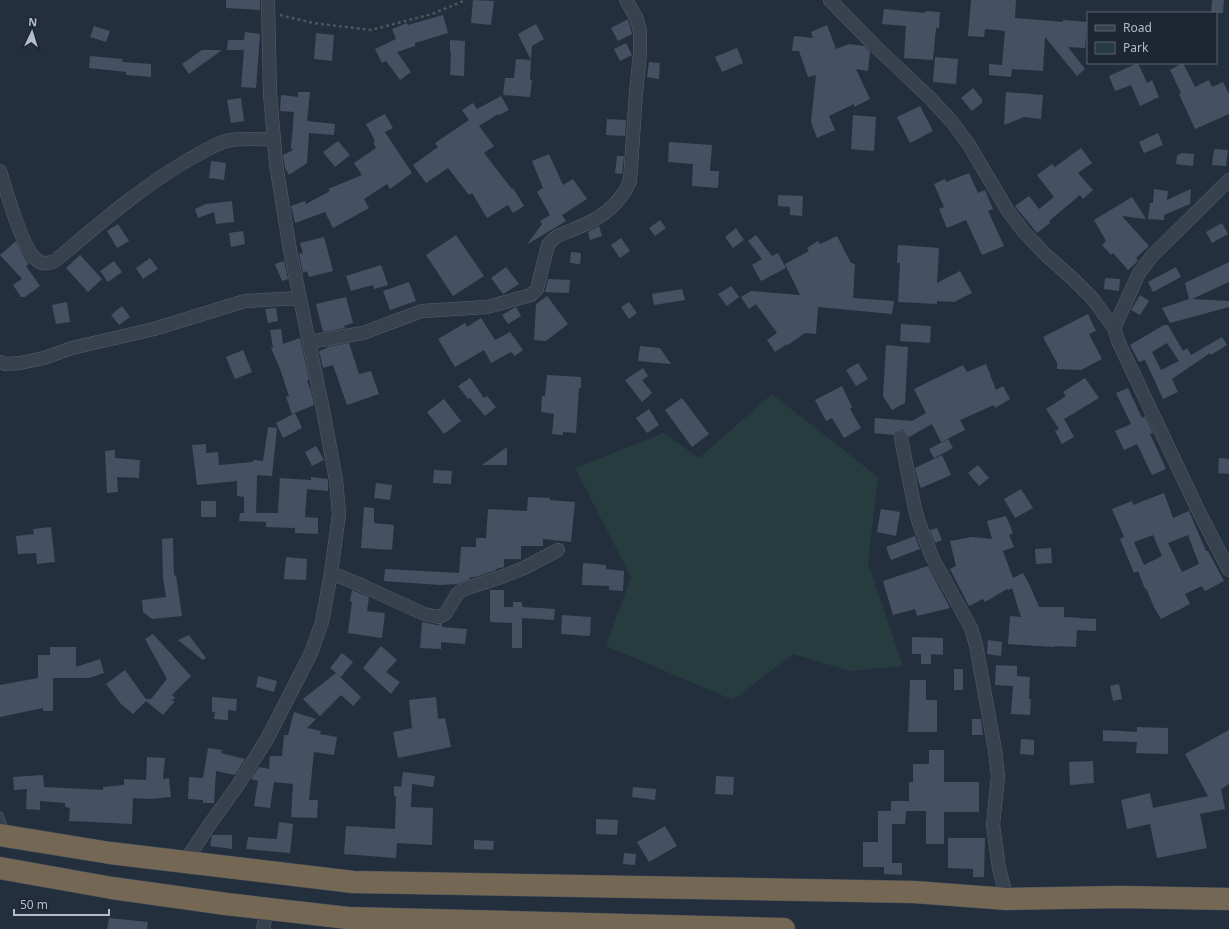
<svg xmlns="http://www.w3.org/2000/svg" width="1229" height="929" font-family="'Noto Sans',sans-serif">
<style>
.green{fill:#263c3f}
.building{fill:#455162;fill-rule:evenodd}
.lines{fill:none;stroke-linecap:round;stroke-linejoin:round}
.lane-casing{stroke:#565f6c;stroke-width:7}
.street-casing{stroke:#565f6c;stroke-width:14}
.highway-casing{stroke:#434c59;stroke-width:23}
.path{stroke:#44595c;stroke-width:2.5;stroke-dasharray:3 3;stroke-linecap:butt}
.lane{stroke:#38414e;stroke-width:6}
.street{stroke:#38414e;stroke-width:13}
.highway{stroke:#746855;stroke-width:22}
</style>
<rect width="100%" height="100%" fill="#242f3e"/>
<path class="green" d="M772,394l106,83 -10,86 35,103 -53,5 -57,-17 -60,46 -127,-54 25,-69 -56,-109 89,-35 35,25z"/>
<path class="building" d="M226,0h34v10l-34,-2z
M473,0l21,1 -3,24 -20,-2z
M971,0h45l-1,18 48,4v-2l24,2 -2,26 -17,-1 17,22 -8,7 -32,-39 -2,34 -31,-2 -1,8 -22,-2v-11l13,1 3,-34 -20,-2 -1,8 -16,-1z
M1212,0h12l-1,13h-12z
M884,9l41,4v-2l15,1 -1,16h-3l-3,32 -29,-2 2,-32 -24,-2z
M443,15l5,18 -33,10v3l-18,6 14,20 -11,8 -14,-19 -4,2 -7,-14 21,-10 -4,-10 15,-6 1,2z
M628,19l4,15 -14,7 -7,-13z
M536,24l8,15 -12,7 -1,14 -13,-26z
M827,25l9,24 13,-5 15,2 6,6 -2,19 -12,-2 14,30 -16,8v-3l-25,12 6,14 -18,8 -6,-16 5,-47 -8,2 -9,-26h-7l2,-15 19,2 -2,-6z
M94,26l16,5 -4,11 -16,-5z
M245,32l15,2 -4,54 -15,-1 3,-37h-17l1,-10h16z
M316,33l18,2 -2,26 -18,-2z
M450,40l15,1 -1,35 -14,-1 1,-23h-1z
M626,43l6,12 -12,6 -6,-12z
M737,48l6,15 -21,9 -7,-15z
M202,50h20l-33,24 -7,-10z
M90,56l33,3 -1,3 29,2v13l-25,-2v-3l-37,-4z
M935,57l23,2 -2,25 -23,-2z
M516,59l15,1 -1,20h2l-2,17 -27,-2 2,-17h9z
M649,62l11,1 -1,16 -12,-2z
M1138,63l9,20 5,-3 7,17 -19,9 -9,-21 -16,6 -6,-15z
M1183,63l12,24 14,-7 3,7 11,-5 6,12v20l-34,15 -16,-35 2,-1 -11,-23z
M973,88l9,11v4l-10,8 -11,-13z
M298,92h12l-3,29 28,3 -1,11 -25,-2 -2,30 -18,12 -4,-7 -2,-13 10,-5 -2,-2 3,-36 -14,-1 1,-16 17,2z
M1006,92l37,3 -2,24 -17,-2 -20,8z
M501,96l8,14 -10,5 -1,-1 -19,12 15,20 -10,7 28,36 1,-1 11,18 -11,7 -5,-8 -21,13 -15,-25 -3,2 -21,-27 -22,15 -13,-18 25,-18 -3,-4 34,-23 -7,-10 11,-7 4,6z
M241,98l3,23 -13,2 -4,-23z
M920,106l13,25 -23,12 -13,-26z
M385,114l8,14 -8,4 27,41 -22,16 -3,-5 -23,15 5,9 -36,20 -8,-16 -30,11 -4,-17 14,-5 1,3 24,-13 -2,-2 34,-14 -8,-12 22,-15 -3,-6 2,-1 -9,-17z
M853,115l23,2 -2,34 -23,-2z
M607,119l19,1 -1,16 -19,-1z
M1158,133l5,12 -19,8 -5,-11z
M338,141l12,14 -15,12 -12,-15z
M669,142l43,3 -2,26h9l-1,17 -26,-2 1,-22 -25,-2z
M1081,148l11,15 -14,10 15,17 -10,9 -3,-4 -31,26 1,2 -13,10 -22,-27 14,-10 10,13 15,-12 -17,-22 15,-11 3,3z
M1214,149l14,1 -2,16 -14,-1z
M1181,153l13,1 -1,12 -17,-2 1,-8z
M549,154l14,31 10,-6 14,20 -25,16 4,6 -38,23v-1l14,-19 -2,-3 10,-6 -13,-23 6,-4 -11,-27z
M617,156h7l-2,18 -7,-1z
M211,161l15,2 -2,17 -15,-2z
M969,173l9,20 7,-3 8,19 -5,2 16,35 -22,9 -16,-35 -19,8 -8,-19 5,-2 -10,-23 11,-5 1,3z
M1154,189l14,2 -1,9 24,-11 -1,15 -26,11v5l-16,-1 2,-16h3z
M778,195l25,1 -1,20 -12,-1v-8l-12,-1z
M1132,197l14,22 -24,-3 27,30 -13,12 2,3 -10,9 -15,-17 -2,2 -9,-10 4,-4 -12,-21z
M232,201l2,21 -18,2 -2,-12 -16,6 -3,-9 11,-5z
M660,220l6,8 -11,8 -6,-8z
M1222,223l6,11 -16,9 -6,-11z
M118,224l11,17 -12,7 -10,-17z
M599,226l3,10 -12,4 -2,-8z
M736,228l8,12 -11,8 -8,-11z
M243,231l2,13 -14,3 -2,-14z
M456,235l28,41 -31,20 -27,-41z
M756,235l16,21 6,-3 8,15 -25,13 -9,-16 10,-6 -14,-18z
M837,236l14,27 4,1 -2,34 41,3 -2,13 -74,-7 -2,27 -11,-1 -17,12 -1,-1 -12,8 -8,-12 10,-7 -21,-29 -7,5 -8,-12 10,-6 49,4 -15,-31 24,-13 -2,-3 11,-7 2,3z
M324,237l9,34 -24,6 -2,-6 -4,2 -4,-19 4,-1 -3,-10z
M621,238l9,13 -10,7 -9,-13z
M16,241l8,16 5,7 -3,2 14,20 -15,11h-4l-8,-12 9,-6 -22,-24z
M898,245l41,3 -2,35 23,-12 12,22 -18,9 -17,-1v3l-39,-2 2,-39h-3z
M571,252l10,1 -1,11 -10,-1z
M80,255l22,24 -14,13 -22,-24z
M150,258l8,11 -15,10 -7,-11z
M114,261l8,11 -14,10 -8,-11z
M284,261l4,18 -6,2 -7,-17z
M1229,262v20l-37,17 37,2v6l-59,16 -8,-15 27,-9 -4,-16z
M381,265l7,20 -14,4 -1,-4 -22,6 -5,-15z
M506,267l13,17 -16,10 -12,-16z
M1176,267l5,10 -28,15 -5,-10z
M1105,278l15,1 -1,12 -15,-2z
M548,279l22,1 -1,13 -24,-1z
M409,282l7,19 -26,9 -7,-19z
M731,286l8,11 -12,9 -9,-12z
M682,289l3,11 -31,5 -2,-11z
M1140,295l9,6 -9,14 -9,-5z
M547,296l21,28 -22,17 -12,-1 2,-36z
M346,297l7,26 -9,3 1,2 -22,4 -7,-28z
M67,302l3,20 -14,2 -4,-19z
M629,302l8,11 -8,6 -8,-12z
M122,306l8,11 -11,8 -8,-10z
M516,307l5,9 -13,8 -6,-9z
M276,308l2,13 -10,2 -3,-14z
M1088,314l8,17 -7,3 13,25 -21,11 -24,-1v-6l-14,-26z
M481,318l14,22 15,-8 13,18 -8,6 -4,-4 -20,11 -7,-13 -29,17 -17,-28 27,-16 2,4z
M901,324l30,2 -1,17 -30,-2z
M1164,325h4l15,26 4,-3 4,7 31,-18 5,8 -16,10 -1,-2 -38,26 6,13 -15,7 -18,-39 -6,2 -9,-17zM1167,343l12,18 -18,9 -9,-18z
M281,329l2,15 17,-6 9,42 -2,1 4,10 3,14 -22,9 -6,-17 3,-1 -9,-27 -9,-21 2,-1 -3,-17z
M349,343l10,31 12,-3 8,23 -32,11 -14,-40 -10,3 -4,-17 8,-3v-1z
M886,345l22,2 -3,56 -13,7 -9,-14z
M640,346l20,2 11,16 -33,-3z
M243,350l9,22 -17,7 -9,-22z
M858,363l10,16 -12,7 -10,-16z
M986,364l10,26 7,-4 7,13 -15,9 -1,-3 -34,15 5,10 -24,12 -9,-18 -23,13 -6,-7 -7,2 -2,3 -20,-2 1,-15 37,3 14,-8 -12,-24 49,-24 4,7z
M643,368l5,8 -6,4 10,13 -10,9 -17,-22z
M547,375l34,2v11h-2l-3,45 -13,-1v3l-11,-1 2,-20 -13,-2 1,-16h3z
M470,378l14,20 3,-2 9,11 -11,9 -15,-18 -2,1 -10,-13z
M1085,378l14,20 -35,21 10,18 -12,7 -7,-13 4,-2 -13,-20 20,-13 -3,-4z
M842,386l10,21 -2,2 11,19 -17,10 -12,-20 -6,3 -11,-21z
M1128,388l14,30 3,-2 8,17 -3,1 16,35 -14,6 -15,-31 -13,6 -9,-19 16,-7 -15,-31z
M682,398l27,36 -17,13 -27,-37z
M444,399l17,22 -17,13 -17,-22z
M649,409l10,16 -12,8 -11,-15z
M295,413l7,15 -19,10 -7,-15z
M268,427l9,1 -5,48 -15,-1 -1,38h22l2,-35 31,2v-3l17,2v12l-21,-2 -2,28 13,1v16l-23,-1v-5l-29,-1v-5l-27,-1 1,-8h4v-16l-7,-1v-15l-40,4 -5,-40 14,-1v9l12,-1 1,13 34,-3v-2l10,1z
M948,439l5,9 -19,10 -5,-9z
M316,446l8,14 -12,6 -7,-14z
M507,447v18h-25z
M115,450v8l25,2 -1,18 -22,-1 1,15 -11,1 -2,-42z
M942,455l9,20 -30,13 -3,-7 -3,-13z
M1219,458l10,1v15l-11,-1z
M978,465l11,13 -10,8 -11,-13z
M434,470l18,1 -1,13 -18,-1z
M376,483l16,2 -2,15 -16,-2z
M1021,489l12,19 -18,10 -11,-19z
M1164,493l9,25 16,-7 17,40h2l16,30 -19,10 -3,-5 -17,8 5,10 -29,15 -7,-12 -8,-19 -1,1 -7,-18 -4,2 -14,-34 4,-2 -12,-28 20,-8 1,4zM1153,535l9,21 -18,9 -10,-23zM1188,535l11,29 -17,8 -14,-29z
M528,497l22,1v2l25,2 -4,40 -28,-3v7h-22v13h-17v8l-8,2v1l-21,7h-5v2l-13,5 -17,1 -56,-4 1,-12 74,4 2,-26h15v-9h10l2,-29 39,2z
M201,501h15v16h-15z
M364,507l10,1v15l20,2 -2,25 -31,-2z
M881,509l19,3 -4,24 -19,-4z
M1006,516l7,17 -4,2 5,12 -11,4 10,27 10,-5 7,13 9,21h25v10l32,2v12l-19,-1 -1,17 -21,-1v1l-47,-3 2,-28 11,1 -9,-29 -4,2 -1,-1 -22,13 -2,-3 -14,7 -19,-37 6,-3 -6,-25 22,-4 20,2 -5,-18z
M51,527l4,35 -18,2 -1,-11 -18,1 -2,-18 18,-2 -1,-5z
M937,528l5,12 -7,3 -5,-13z
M915,536l5,13 -29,11 -5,-13z
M173,538l1,38 2,-1 6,41 -30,3 -9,-7 -1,-12 24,-3 -3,-20 -1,-38z
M1051,548l1,15 -16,1 -1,-15z
M286,557l21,2 -1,21 -22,-1z
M583,563l23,2v4l18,2 -1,20 -14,-1v-4l-27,-1z
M928,566l22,42 -33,8 -2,-7 -22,6 -10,-34z
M352,590l17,7 -2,14 18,2 -3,25 -34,-5 4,-31 -2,-1z
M490,590h14v17h9v-5h9v5l33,2 -1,11 -32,-2v30h-10v-25l-22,-1z
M562,615l29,2 -1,19 -29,-2z
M422,622l15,3 5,-1v3l25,2 -2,15 -24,-2v7l-21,-1z
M153,634l38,42 -19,19 3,3 -4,3h4l-12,14 -17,-14 -13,13 -12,-10 -15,-20 19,-14 21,29h5l16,-20 -22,-40z
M189,635l17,23 -3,2 -25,-20z
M912,637l31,1v17l-12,-1v10h-10v-10h-9z
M988,640l14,2 -1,14 -14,-2z
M381,646l16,14 -11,12 14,10 -9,12 -28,-26z
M50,647h26v20l24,-8 4,14 -15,5h-36v33h-10v-3l-43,9v-32l38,-7v-23h12z
M342,653l11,9 -12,15 -11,-9z
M996,665l21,1v10l13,1 -1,22h2l-1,16 -19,-1 2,-28 -18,-1z
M954,669h9v21h-9z
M336,673l25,24 -8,9 -12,-11 -21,21 -17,-17z
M258,676l19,5 -3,11 -18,-5z
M910,680h16v20h11v32h-29z
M1119,684l3,15 -9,2 -3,-15z
M212,697l25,2 -1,12 -8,-1v10l-14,-1 1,-7h-3z
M436,697l2,22 7,-1 6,29 -53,11 -5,-26 19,-4 -3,-28z
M294,712l22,7 -9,9 14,3 -1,3 17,3 -3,18 -20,-3 -5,48h9l-1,18 -26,-1 2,-33 -19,-2 -4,26 -16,-2 4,-25 -7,-2 8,-12 10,2 1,-13h12l2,-21h4z
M972,719h9l2,16h-11z
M1137,727l31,1v26l-32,-1 1,-11 -34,-1v-11l34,2z
M1229,730v54l-8,5 4,20 -25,5 7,34 -50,10 -7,-34 -23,5 -6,-29 29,-7 3,15 55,-12 -23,-42z
M1021,739l13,1v15l-14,-1z
M208,748l14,2 -1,3 24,6 -10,16 -19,-4 -2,32h-11v-3l-15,-1 1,-22 14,1z
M929,750h15v32h35v30h-35v32h-18v-33h-20l-1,13h-13v39h10v12l-18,-1v-7h-21v-25h15v-31h13v-10h18v-19h4v-18h16z
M147,757l18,1 -2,21 6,-1 2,19 -21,2 -17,-1 -1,26 -63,-3 1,-13 -5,-1v-4l-25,-2v9l-14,-1 1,-20 -13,1 -1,-13 30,-2 1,12 59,3v-3l21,-2v-6l22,1z
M1093,761l1,22 -24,2 -1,-23z
M403,772l32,4 -2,11 -21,-3 -1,23 22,1 -1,37 -35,-2 -1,15 -52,-4 2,-28 49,3 1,-33h-2v-10l7,1z
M716,776l18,1 -1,18 -18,-1z
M633,787l23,2 -1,11 -23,-3z
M596,819l22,1 -1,15 -21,-1z
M279,822l14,2 -3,29 -44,-4 2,-12 29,2z
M665,826l12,20 -28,16 -12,-20z
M212,835h20v14l-22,-3z
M948,838h37l-1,39h-11v-8l-25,-1z
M474,840l20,1 -1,9 -19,-1z
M624,853l12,1 -1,11 -12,-1z
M109,918l39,4 -1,7h-40z"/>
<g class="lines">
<g class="lane-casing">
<path id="lane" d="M0,815l6,16"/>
</g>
<g class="street-casing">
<path id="street" d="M830,0l45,46 55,52 23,25 16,22 39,66 16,21 22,23 26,23 21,21 21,29 5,15 80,169 30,58
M0,171c6,19 22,77 36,88 6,6 13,5 20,1 43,-36 85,-73 134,-101 13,-7 27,-17 41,-19 15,-2 29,-1 43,0
M1114,328l25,-55 13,-17 77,-76
M309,342l54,-9 59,-22 65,-4 44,-12 6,-6 11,-44c6,-9 14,-11 24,-15 26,-10 47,-23 58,-49l6,-88 4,-40v-22l-4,-14 -10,-17
M0,362l5,2 15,-1 24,-5 28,-10 82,-19 91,-28 55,-3
M901,438l14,71 4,14 13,34 39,71 5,17 19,105 3,26 -5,49 6,43 8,31
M331,573l30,12 63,29 15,3 6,-3 13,-21 6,-4 37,-12 23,-9 34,-18
M184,863l28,-42 26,-36 29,-46 44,-86 11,-31 9,-49 8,-59 -3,-34 -12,-65 -34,-165 -14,-86 -6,-71 -2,-93
M263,929l4,-20"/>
</g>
<g class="highway-casing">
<path id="highway" d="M0,835l110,18 243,29 561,10 93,7 113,-2 109,2
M0,868l112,20 114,16 122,14 436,11"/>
</g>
<path class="path" d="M280,15l33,8 58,7 61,-16 34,-14"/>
<use href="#lane" class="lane"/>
<use href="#street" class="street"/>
<use href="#highway" class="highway"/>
</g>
<rect x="1087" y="12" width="130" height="52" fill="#1d2633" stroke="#59626f"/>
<rect x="1095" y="25" width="20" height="6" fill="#38414e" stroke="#59626f"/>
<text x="1123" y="32" font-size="12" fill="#b4bcc9">Road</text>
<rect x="1095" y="42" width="20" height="12" fill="#263c3f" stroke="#59626f"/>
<text x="1123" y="52" font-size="12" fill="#b4bcc9">Park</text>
<g transform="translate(32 32) rotate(4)" stroke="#1d2633" stroke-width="3" paint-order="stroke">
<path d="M0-3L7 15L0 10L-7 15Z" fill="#b4bcc9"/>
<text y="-6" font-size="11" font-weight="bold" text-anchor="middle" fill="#b4bcc9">N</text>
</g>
<path d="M14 909v6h95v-6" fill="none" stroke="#b4bcc9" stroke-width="2"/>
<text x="20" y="909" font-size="12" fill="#b4bcc9" stroke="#1d2633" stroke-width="3" paint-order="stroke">50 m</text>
</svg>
